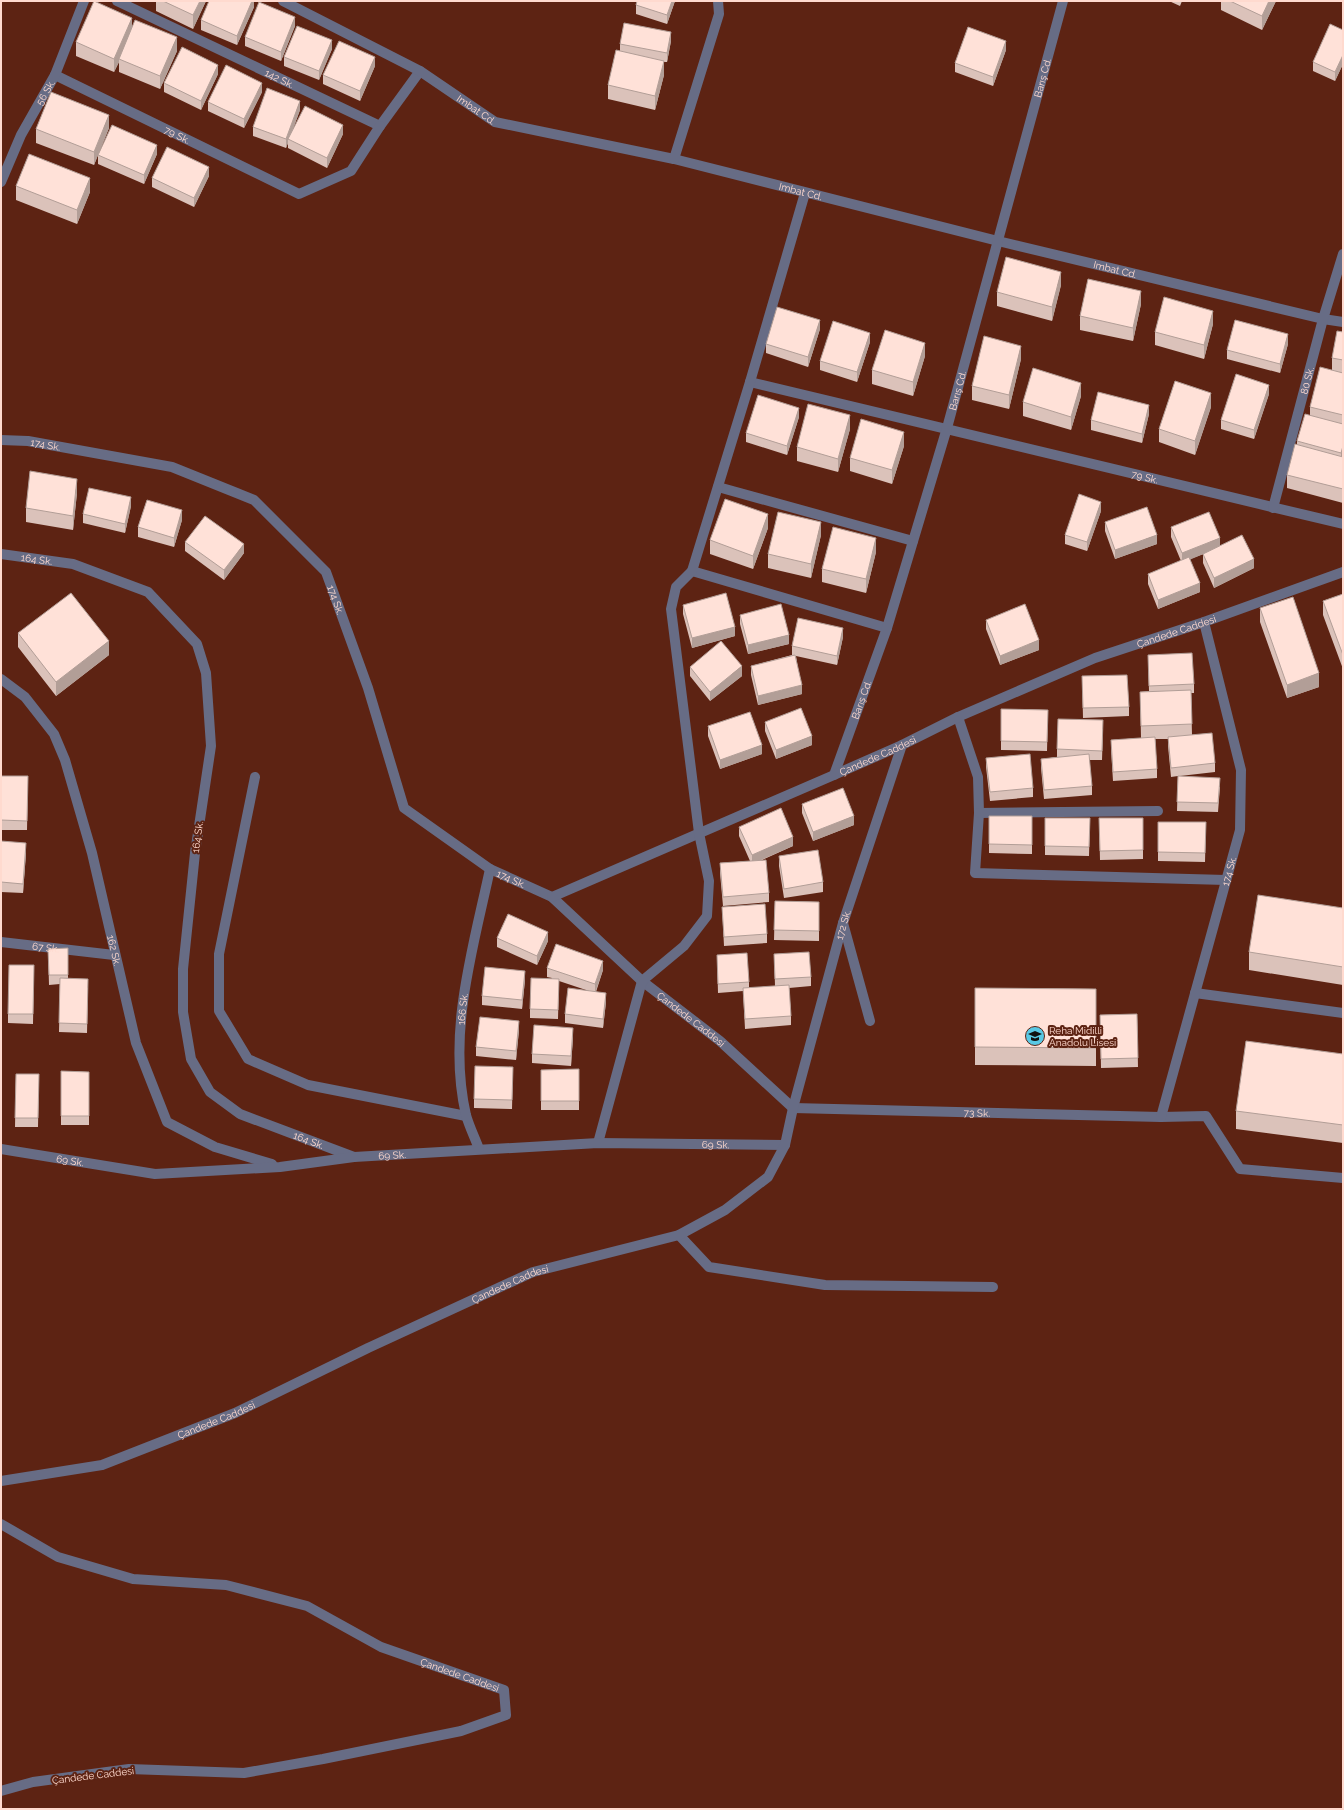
<svg xmlns="http://www.w3.org/2000/svg" width="1344" height="1810" font-family="Raleway,sans-serif">
<style>
.lines{fill:none;stroke-linecap:round;stroke-linejoin:round}
.minor{stroke:#676c85;stroke-width:10}
.wall{fill:#dbc2ba}
.shaded-wall{fill:#b29e97}
.building{fill:#ffe1d8;stroke:#b29e97}
.labels{text-anchor:middle;stroke-width:4;stroke-linejoin:round;paint-order:stroke}
.street-label{font-size:10px;fill:#ffdacf;stroke:#5d2313}
.poi-label{font-size:10px;fill:#ffdacf;stroke:#5d2313;text-anchor:start}
</style>
<rect width="100%" height="100%" fill="#5d2313"/>
<g class="lines">
<g class="minor">
<path id="s1" d="M117,1l263,125 40,-55"/>
<path id="s2" d="M283,1l137,70 75,51 179,37 324,82 325,78 20,3"/>
<path id="s3" d="M55,75l244,119 52,-23 29,-45"/>
<path d="M674,159l45,-145 -1,-13"/>
<path id="s4" d="M1,182l20,-47 34,-60 29,-74"/>
<path id="s5" d="M750,382l593,142"/>
<path id="s6" d="M1,440l27,1 144,26 82,33 72,72 42,116 36,120 86,61 62,28 90,84 78,60 73,67"/>
<path d="M718,487l195,54"/>
<path id="s7" d="M1273,508l50,-189 20,-65"/>
<path id="s8" d="M1,554l72,10 75,28 49,52 9,29 5,73 -16,107 -12,116v43l8,47 19,33 30,22 114,43"/>
<path d="M692,571l195,57"/>
<path id="s9" d="M1,679l24,18 29,37 11,26 27,93 44,190 31,79 48,25 57,17"/>
<path d="M958,717l20,60 1,36 -4,60 251,7"/>
<path id="s10" d="M834,775l53,-147 60,-200 116,-427"/>
<path d="M255,777l-36,177v57l29,48 60,26 158,31"/>
<path d="M979,813l179,-2"/>
<path id="s11" d="M552,897l282,-122 68,-30 56,-28 137,-59 109,-36 139,-50"/>
<path d="M843,923l27,98"/>
<path id="s12" d="M1,942l113,13"/>
<path d="M1195,993l148,20"/>
<path id="s13" d="M793,1108l368,9 45,-1 34,53 103,9"/>
<path id="s14" d="M1161,1117l79,-287 1,-60 -37,-148"/>
<path d="M598,1143l44,-162 42,-35 23,-30 2,-35 -10,-48 -28,-224 5,-22 16,-16 58,-189 55,-189"/>
<path id="s15" d="M1,1149l154,25 125,-7 74,-10 244,-14 187,2"/>
<path id="s16" d="M479,1149c-4,-11 -10,-23 -13,-34 -19,-83 7,-166 24,-246"/>
<path d="M679,1235l30,32 116,18 168,2"/>
<path id="s17" d="M1,1481l101,-16 133,-52 133,-65 165,-76 146,-37 46,-25 43,-33 17,-32 8,-37 50,-185 59,-178"/>
<path id="s18" d="M1,1524l57,33 75,22 93,6 81,21 74,41 123,43 2,25 -45,16 -138,28 -79,14 -115,-4 -96,13 -32,9"/>
</g>
</g>
<path class="wall" d="M156,1h50l-13,28 -37,-18z
M254,1v6l-17,38 -36,-15v-10z
M675,1l-8,23 -31,-10v-9z
M1169,1h13l-2,5z
M1221,1h55l-14,29 -41,-20z
M132,26l45,25 -17,38 -41,-17v-10l-5,10 -38,-16v-14z
M295,26l-14,35 -36,-15v-9z
M1343,30v34l-8,17 -22,-10v-9z
M671,41l-4,21h-3v13l-9,35 -47,-11v-14l12,-34v-7z
M332,49l-13,31 -35,-14v-9z
M1006,50l-13,36 -38,-14v-9z
M375,66l-15,35 -37,-17v-9z
M218,74l-17,36 -37,-18v-9z
M262,92l-18,36 -36,-17v-9z
M300,110l-7,19 50,5 -16,34 -39,-20v-5l-2,5 -33,-12v-9z
M109,128l-15,37 -58,-22v-14z
M157,154l-13,30 -46,-20v-9z
M209,176l-15,31 -42,-20v-9z
M16,186l74,6 -13,32 -61,-24z
M1061,285l-9,36 -55,-15v-14z
M1141,304l-8,37 -53,-11v-14z
M1213,324l-9,35 -49,-14v-13z
M820,329l-12,38 -42,-14v-9z
M1343,332v171l-56,-15v-13l10,-30v-4l13,-26v-8l22,-37v-12z
M870,342l-13,40 -37,-12v-9z
M1288,344l-8,29 -53,-14v-9z
M925,356l-12,40 -41,-12v-14z
M1021,359l-12,50 -37,-9v-14z
M1269,394l-15,45 -33,-10v-9z
M1081,396l-10,34 -48,-14v-14z
M1211,407l-16,48 -36,-13v-13z
M1149,414l-7,29 -51,-13v-10z
M799,417l-12,38 -41,-13v-9z
M850,429l-12,43 -41,-11v-14z
M904,446l-12,38 -42,-13v-13z
M77,493l-4,37 -47,-8v-14z
M131,506l-6,27 -42,-10v-9z
M1101,511l-14,40 -22,-7v-9z
M182,520l-8,27 -36,-10v-10z
M1105,522l52,22 -42,15 -10,-28z
M1171,527l49,19 34,22 -40,20 -11,-25v-9l3,-1 -16,6 10,33 -42,17 -10,-25v-10l33,-13 -10,-24z
M768,528l-15,41 -43,-15v-14z
M821,535l-10,43 -43,-10v-14z
M185,542l59,11 -20,27 -39,-29z
M876,552l-10,41 -44,-11v-13z
M1343,594v75l-20,-54v-14z
M683,605l52,31 -43,12 -9,-34z
M1260,608l59,79 -32,11 -27,-76z
M740,615l49,29 -41,10 -8,-30z
M986,620l53,30 -39,15 -14,-36z
M18,633l91,22 -53,41 -38,-49z
M843,637l-6,28 -41,-9 6,38 -44,11 -7,-30v-9l41,-11v-9z
M1148,655l46,29v9h-3l1,42 23,28v9l-35,4 40,11 -2,25 -41,-1 1,-35 -7,1 -3,-31v-7h-13l2,30v9l-44,3 -2,-32v-9l30,-2 -1,-46 9,-1z
M690,667l52,9 -32,25 -20,-25z
M1082,676l47,31v9l-46,2z
M1001,709l47,1 -1,41 -46,-1z
M765,722l47,23 -36,14 -11,-28z
M708,726l54,28 -42,15 -12,-33z
M1103,729l-1,31h-13l3,26v9l-48,4 -3,-31v-9l16,-2v-8z
M986,758l47,30v9l-43,4 -4,-34z
M1,776h27l-1,54h-26z
M802,804l52,21 -41,16 -11,-28z
M989,816h43v38l-43,-1z
M1045,818h45l-1,38 -44,-1z
M1099,818h44v41l-43,1z
M1158,822h48l-1,40 -47,-1z
M739,827l54,19 -33,15 9,32v9l-46,4 -3,-33v-10l30,-2 -11,-25z
M1,841l25,12 -3,40 -22,-1z
M779,856l44,26v10l-39,6 -5,-32z
M775,901l44,1v39l-45,-1z
M722,907l45,27v9l-43,3z
M1343,908v77l-94,-15v-18z
M497,938l51,3 -11,24 -40,-18z
M68,948v31l20,9 -1,45 -28,-1 1,-48 -11,1 -1,-36z
M774,954l37,23v9l-22,2 2,28v9l-46,4 -2,-38 -25,2 -1,-38 32,27v6l26,-2z
M34,965l-1,59 -25,-1v-9z
M547,968l56,2 -7,22 10,10 -3,26 -38,-5v-9l24,-23 -30,-10 -1,38 -28,-1v-9l22,-31 -5,-1z
M525,980l-3,29 -40,-4v-9z
M975,988l121,1v77l-121,-1z
M1137,1014l1,53 -37,1 -1,-53z
M519,1030l-3,30 -40,-4v-9z
M573,1037l-2,29 -39,-3v-9z
M1343,1054v89l-107,-14v-18z
M513,1067l-1,42 -38,-1v-9z
M579,1069v41h-38v-40z
M61,1071l28,1v53h-28z
M16,1074h23l-1,53h-23z"/>
<path class="shaded-wall" d="M200,1h6l-13,28v-14z
M252,1h2v6l-17,38v-9z
M672,1h3l-8,23v-9z
M1269,1h7l-14,29v-14z
M295,17v9l-14,35v-9z
M132,18v13l-13,28v3l-5,10v-13z
M671,32v9l-4,21v-9z
M177,37v14l-17,38v-13z
M332,40v9l-13,31v-9z
M1006,41v9l-13,36v-9z
M1343,55v9l-8,17v-9z
M375,57v9l-15,35v-10z
M664,61v14l-9,35v-14z
M218,65v9l-17,36v-9z
M262,83v9l-18,36v-9z
M300,101v9l-11,30 -1,-1v4l-2,5v-9z
M109,115v13l-15,37v-13z
M343,125v9l-16,34v-10z
M157,145v9l-13,30v-9z
M209,167v9l-15,31v-9z
M90,178v14l-13,32v-14z
M1061,272v13l-9,36v-14z
M1141,291v13l-8,37v-13z
M1213,311v13l-9,35v-14z
M820,320v9l-12,38v-10z
M870,333v9l-13,40v-10z
M1288,334v10l-8,29v-9z
M925,343v13l-12,40v-14z
M1021,346v13l-12,50v-14z
M1081,383v13l-10,34v-13z
M1269,385v9l-15,45v-9z
M1211,393v14l-16,48v-14z
M1149,405v9l-7,29v-9z
M799,408v9l-12,38v-9z
M850,415v14l-12,43v-13z
M904,432v14l-12,38v-14z
M1343,446v9l-2,7v-9z
M77,479v14l-4,37v-14z
M131,497v9l-6,27v-9z
M1101,502v9l-14,40v-9z
M182,510v10l-8,27v-9z
M768,514v14l-15,41v-13z
M821,522v13l-10,43v-14z
M1157,535v9l-42,15v-9z
M876,538v14l-10,41v-14z
M1220,538v9l-38,16v-10z
M244,544v9l-20,27v-10z
M1254,559v9l-40,20v-10z
M1200,583v9l-42,17v-9z
M735,627v9l-43,12v-10z
M843,628v9l-6,28v-9z
M789,635v9l-41,10v-9z
M1039,640v10l-39,15v-9z
M109,641v14l-53,41v-14z
M742,666v10l-32,25v-9z
M1319,673v14l-32,11v-13z
M802,685v9l-44,11v-9z
M812,736v9l-36,14v-9z
M762,745v9l-42,15v-9z
M854,816v9l-41,16v-9z
M793,837v9l-41,18v-9z
M26,843v10l-3,40v-9z
M548,932v9l-11,24v-9z
M603,961v9l-8,23v-9z
M525,971v9l-3,29v-9z
M606,993v9l-3,26v-9z
M519,1021v9l-3,30v-9z
M573,1028v9l-2,29v-10z"/>
<path class="building" d="M94,1l38,17 -18,41 -38,-17z
M163,1h37l-7,14z
M209,1h43l-15,35 -36,-16z
M637,1h35l-5,14 -31,-10z
M1230,1h39l-7,15z
M259,2l36,15 -14,35 -36,-15z
M135,20l42,17 -17,39 -41,-17z
M624,23l47,9 -4,21 -47,-9z
M1330,24l13,6v25l-8,17 -22,-10z
M297,26l35,14 -13,31 -35,-14z
M968,27l38,14 -13,36 -38,-14z
M339,41l36,16 -15,34 -37,-16z
M182,47l36,18 -17,36 -37,-18z
M616,50l48,11 -9,35 -47,-11z
M226,65l36,18 -18,36 -36,-17z
M267,88l33,13 -14,38 -33,-12z
M51,92l58,23 -15,37 -58,-23z
M305,106l38,19 -16,33 -39,-19z
M112,125l45,20 -13,30 -46,-20z
M167,147l42,20 -15,31 -42,-20z
M29,154l61,24 -13,32 -61,-24z
M1006,257l55,15 -9,35 -55,-15z
M1088,279l53,12 -8,37 -53,-12z
M1164,297l49,14 -9,34 -49,-13z
M777,307l43,13 -12,37 -42,-13z
M1235,320l53,14 -8,30 -53,-14z
M833,321l37,12 -13,39 -37,-11z
M885,330l40,13 -12,39 -41,-12z
M1337,331l6,1v28l-11,-2z
M984,336l37,10 -12,49 -37,-9z
M1320,367l23,6v42l-33,-8z
M1033,368l48,15 -10,34 -48,-15z
M1236,374l33,11 -15,45 -33,-10z
M1175,381l36,12 -16,48 -36,-12z
M1098,392l51,13 -7,29 -51,-14z
M758,395l41,13 -12,38 -41,-13z
M808,404l42,11 -12,44 -41,-12z
M1305,414l38,10v22l-2,7 -44,-12z
M861,419l43,13 -12,38 -42,-12z
M1295,444l48,13v32l-56,-14z
M30,471l47,8 -4,37 -47,-8z
M89,488l42,9 -6,27 -42,-10z
M1079,494l22,8 -14,40 -22,-7z
M725,499l43,15 -15,42 -43,-16z
M147,500l35,10 -8,28 -36,-11z
M1147,507l10,28 -42,15 -10,-28z
M778,512l43,10 -10,42 -43,-10z
M1209,512l11,26 -38,15 -11,-26z
M205,516l39,28 -20,26 -39,-28z
M833,527l43,11 -10,41 -44,-10z
M1242,535l12,24 -40,19 -11,-24z
M1189,557l11,26 -42,17 -10,-26z
M71,593l38,48 -53,41 -38,-49z
M726,593l9,34 -43,11 -9,-33z
M1343,594v61l-20,-54z
M1293,597l26,76 -32,12 -27,-77z
M781,604l8,31 -41,10 -8,-30z
M1025,604l14,36 -39,16 -14,-36z
M798,618l45,10 -6,28 -45,-10z
M721,641l21,25 -32,26 -20,-25z
M1192,653l2,31 -45,2 -1,-31z
M795,655l7,30 -44,11 -7,-30z
M1127,675l2,32 -46,1 -1,-32z
M1191,690l1,34 -51,2 -1,-34z
M801,708l11,28 -36,14 -11,-28z
M1001,709l47,1 -1,32 -46,-1z
M750,712l12,33 -42,15 -12,-34z
M1058,719l45,1 -1,31 -45,-2z
M1212,733l3,30 -44,5 -3,-31z
M1155,737l2,32 -44,3 -2,-32z
M1030,754l3,34 -43,4 -4,-34z
M1089,754l3,32 -48,4 -3,-31z
M1,776h27l-1,45 -26,-1z
M1178,776l42,2 -2,25 -41,-1z
M843,788l11,28 -41,16 -11,-28z
M781,808l12,29 -41,18 -13,-28z
M989,816h43v29l-43,-1z
M1045,818h45l-1,29 -44,-1z
M1099,818h44v32l-43,1z
M1158,822h48l-1,31 -47,-1z
M1,841l25,2 -3,41 -22,-2z
M818,850l5,32 -39,7 -5,-33z
M766,860l3,33 -46,4 -3,-34z
M1258,895l85,13v59l-94,-15z
M775,901l44,1v29l-45,-1z
M765,904l2,30 -43,3 -2,-30z
M508,914l40,18 -11,24 -40,-18z
M556,944l47,17 -8,23 -48,-16z
M68,948v27h-19l-1,-26z
M809,952l2,25 -36,2 -1,-25z
M747,953l2,29 -31,2 -1,-29z
M9,965h25l-1,49h-25z
M485,967l40,4 -3,29 -40,-4z
M60,978l28,1 -1,45 -28,-1z
M531,978l28,1 -1,31 -28,-1z
M789,985l2,31 -46,3 -2,-31z
M568,988l38,5 -3,26 -38,-5z
M975,988l121,1v59l-121,-1z
M1137,1014l1,44 -37,1 -1,-44z
M480,1017l39,4 -3,30 -40,-4z
M534,1025l39,3 -2,28 -39,-2z
M1246,1041l97,13v71l-107,-14z
M475,1066l38,1 -1,33 -38,-1z
M579,1069v32h-38v-31z
M61,1071l28,1v44h-28z
M16,1074h23l-1,44h-23z"/>
<defs>
<g id="school-disc" transform="scale(1)"><circle r="9.5" fill="#59c8e4" stroke="#5d2313"/><path d="M0-5L7-2L0 1L-7-2ZM-4 1L0 2.5L4 1V4Q0 6-4 4Z" fill="#111"/></g>
</defs>
<g fill-rule="evenodd">
<use href="#school-disc" x="1035" y="1036"/>
</g>
<g class="labels">
<g class="street-label">
<text dy="4" stroke="none"><textPath href="#s1" startOffset="180">142 Sk.</textPath></text>
<text dy="4" stroke="none"><textPath href="#s10" startOffset="728">Barış Cd.</textPath></text>
<text dy="4" stroke="none"><textPath href="#s4" startOffset="100">56 Sk.</textPath></text>
<text dy="4" stroke="none"><textPath href="#s2" startOffset="222">Imbat Cd.</textPath></text>
<text dy="4" stroke="none"><textPath href="#s3" startOffset="136">79 Sk.</textPath></text>
<text dy="4" stroke="none"><textPath href="#s2" startOffset="558">Imbat Cd.</textPath></text>
<text dy="4" stroke="none"><textPath href="#s2" startOffset="882">Imbat Cd.</textPath></text>
<text dy="4" stroke="none"><textPath href="#s7" startOffset="132">80 Sk.</textPath></text>
<text dy="4" stroke="none"><textPath href="#s10" startOffset="404">Barış Cd.</textPath></text>
<text dy="4" stroke="none"><textPath href="#s6" startOffset="45">174 Sk.</textPath></text>
<text dy="4" stroke="none"><textPath href="#s5" startOffset="406">79 Sk.</textPath></text>
<text dy="4" stroke="none"><textPath href="#s8" startOffset="36">164 Sk.</textPath></text>
<text dy="4" stroke="none"><textPath href="#s6" startOffset="393">174 Sk.</textPath></text>
<text dy="4" stroke="none"><textPath href="#s11" startOffset="679">Çandede Caddesi</textPath></text>
<text dy="4" stroke="none"><textPath href="#s10" startOffset="80">Barış Cd.</textPath></text>
<text dy="4" stroke="none"><textPath href="#s11" startOffset="355">Çandede Caddesi</textPath></text>
<text transform="translate(197 837) rotate(-82)" y="4">164 Sk.</text>
<text dy="4" stroke="none"><textPath href="#s14" startOffset="255">174 Sk.</textPath></text>
<text dy="4" stroke="none"><textPath href="#s6" startOffset="741">174 Sk.</textPath></text>
<text dy="4" stroke="none"><textPath href="#s17" startOffset="1096">172 Sk.</textPath></text>
<text dy="4" stroke="none"><textPath href="#s12" startOffset="45">67 Sk.</textPath></text>
<text dy="4" stroke="none"><textPath href="#s9" startOffset="302">162 Sk.</textPath></text>
<text dy="4" stroke="none"><textPath href="#s16" startOffset="143">166 Sk.</textPath></text>
<text dy="4" stroke="none"><textPath href="#s6" startOffset="971">Çandede Caddesi</textPath></text>
<text dy="4" stroke="none"><textPath href="#s13" startOffset="184">73 Sk.</textPath></text>
<text dy="4" stroke="none"><textPath href="#s8" startOffset="792">164 Sk.</textPath></text>
<text dy="4" stroke="none"><textPath href="#s15" startOffset="718">69 Sk.</textPath></text>
<text dy="4" stroke="none"><textPath href="#s15" startOffset="394">69 Sk.</textPath></text>
<text dy="4" stroke="none"><textPath href="#s15" startOffset="70">69 Sk.</textPath></text>
<text dy="4" stroke="none"><textPath href="#s17" startOffset="549">Çandede Caddesi</textPath></text>
<text dy="4" stroke="none"><textPath href="#s17" startOffset="225">Çandede Caddesi</textPath></text>
<text dy="4" stroke="none"><textPath href="#s18" startOffset="489">Çandede Caddesi</textPath></text>
<text transform="translate(93 1775) rotate(-7)" y="4">Çandede Caddesi</text>
</g>
<g class="poi-label">
<text x="1049" y="1034">Reha Midilli<tspan x="1049" dy="12">Anadolu Lisesi</tspan></text>
</g>
</g>
<rect width="1344" height="1810" fill="none" stroke="#ffdacf" stroke-width="4"/>
</svg>
